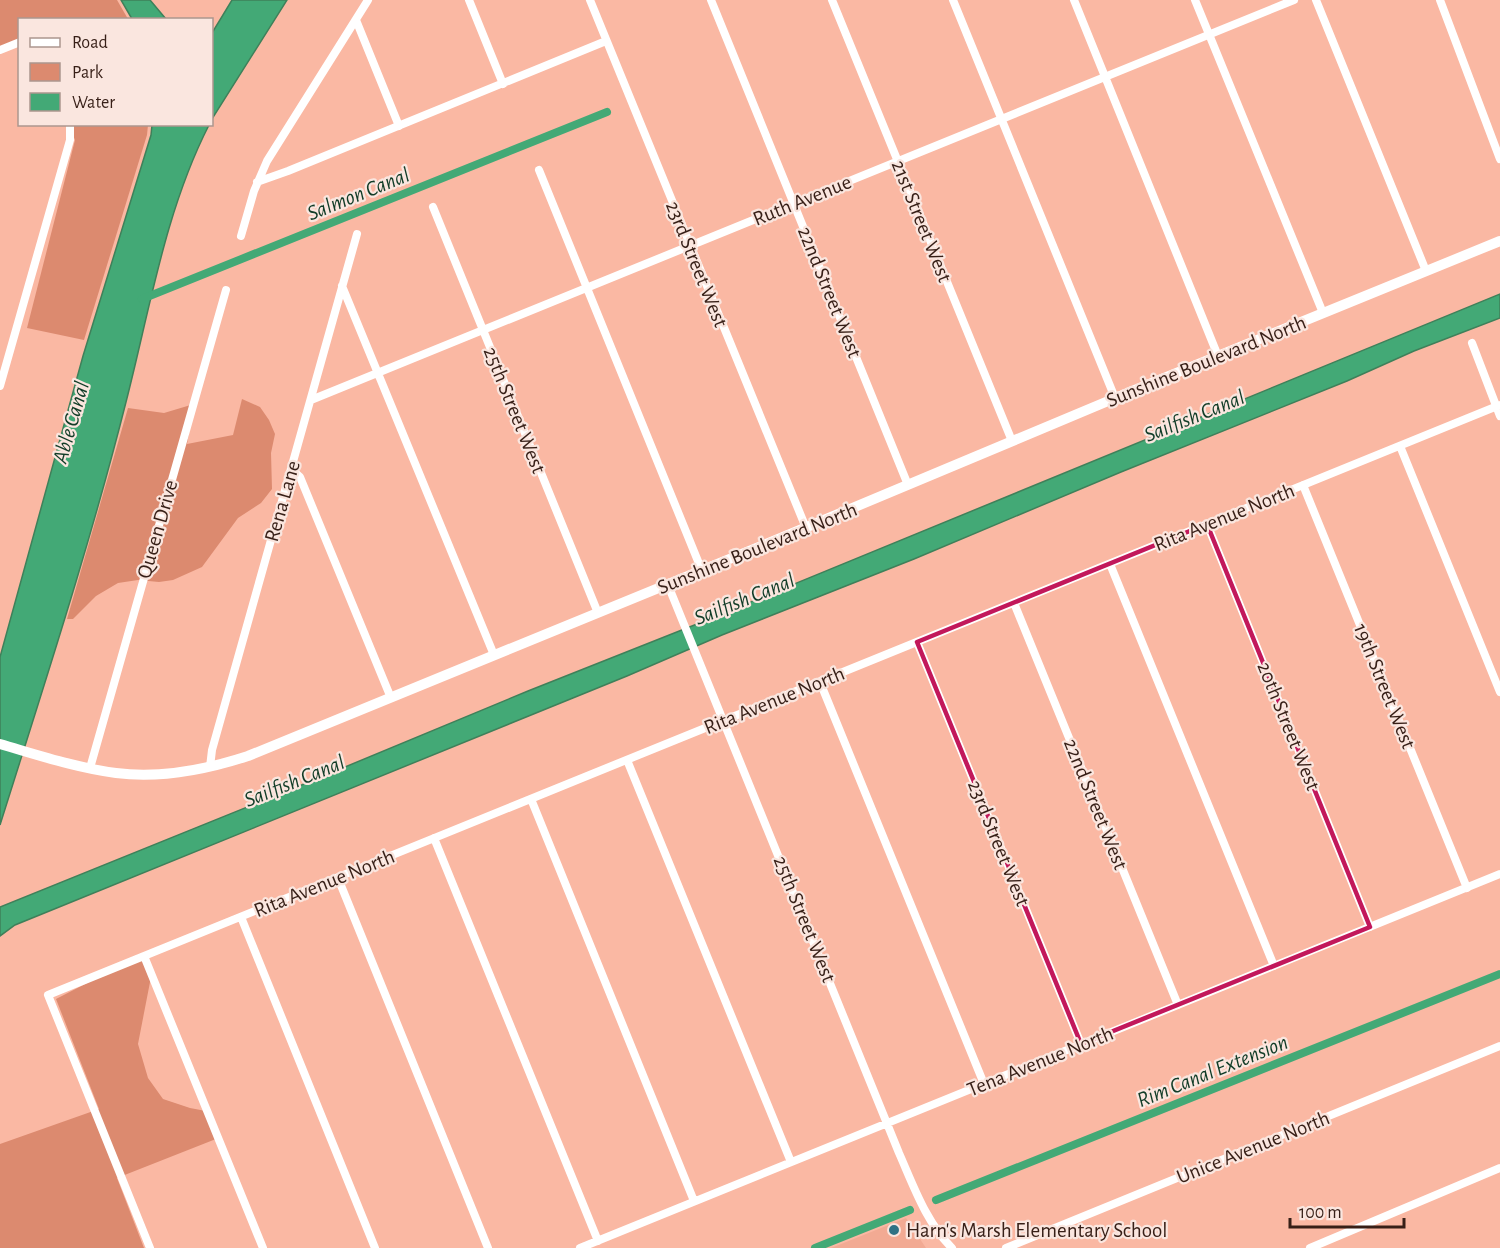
<svg xmlns="http://www.w3.org/2000/svg" width="1500" height="1248" font-family="'Alegreya Sans',sans-serif">
<style>
.built{fill:#f2aa93}
.green{fill:#dc8a6f}
.water{fill:#43a976;stroke:#3f805a;stroke-width:1.5}
.lines{fill:none;stroke-linecap:round;stroke-linejoin:round}
.canal{stroke:#43a976;stroke-width:8}
.street{stroke:#fff;stroke-width:8}
.secondary{stroke:#fff;stroke-width:10}
.marked{fill:none;stroke:#c2185b;stroke-width:4.5;stroke-linejoin:round}
.poi-dot{fill:#307284;stroke:#fae6df;stroke-width:2}
.labels{text-anchor:middle;stroke-width:4.5;stroke-linejoin:round;paint-order:stroke}
.street-label{font-size:21px;fill:#371f17;stroke:#fae6df}
.poi-label{font-size:21px;fill:#371f17;stroke:#fae6df;text-anchor:start}
.water-label{font-size:22px;font-style:italic;fill:#113c27;stroke:#fae6df}
</style>
<rect width="100%" height="100%" fill="#fab8a3"/>
<path class="built" d="M906,1218l20,30h-95z"/>
<path class="green" d="M0,0h117l11,19 -108,1 -1,24 -19,8z
M69,125h79l-1,10 -63,205 -57,-12 48,-188z
M242,399l18,8 9,13 6,14 -4,19 1,36 -11,14 -23,15 -36,49 -29,13 -14,2 -21,-2 -20,3 -22,13 -23,23h-6l61,-211 36,5 30,-9 -7,40 46,-9z
M145,955l6,22 -13,67 10,34 15,21 27,9 21,4 10,25 -104,41 27,70h-144v-104l99,-35 -43,-110 74,-38z"/>
<path class="water" d="M121,0h29l16,19h-34z
M232,0h55l-75,119v-86z
M152,125h57c-44,86 -59,184 -83,277 -36,143 -82,283 -126,423v-168l83,-301 68,-221z
M1500,294v24l-86,33 -67,30 -226,91 -207,87 -192,76 -95,41 -612,249 -15,11v-29l292,-118 236,-98 169,-67z"/>
<g class="lines">
<path class="canal" d="M142,299l465,-187
M936,1200l564,-226
M815,1248l95,-38"/>
<path class="street" d="M469,0l34,84
M590,0l216,528
M711,0l197,485
M832,0l180,441
M953,0l162,398
M1074,0l144,356
M1195,0l128,313
M1316,0l110,271
M1440,0l60,159
M356,20l43,106
M0,50l20,-8
M539,170l163,401
M257,182l31,-11 318,-130
M433,207l165,406
M241,236l13,-45 13,-30 101,-161
M342,286l152,369
M1472,343l28,73
M0,386l70,-246v-16
M311,400l983,-400
M1400,446l100,246
M291,469l9,8 91,221
M1303,485l164,403
M1207,524l163,403
M1110,564l164,402
M668,585l231,568c15,34 27,69 53,95
M1014,603l164,402
M917,642l164,402
M820,682l164,402
M627,760l164,402
M210,767l2,-17 145,-516
M90,768l136,-478
M531,799l163,402
M434,838l164,403
M338,878l150,370
M241,917l134,331
M144,956l119,292
M150,1248l-102,-253 1452,-590
M580,1248l920,-374
M1006,1248l494,-202
M1310,1248l190,-80"/>
<path class="secondary" d="M0,744c38,11 77,24 116,29 45,6 89,-3 132,-17l540,-221 344,-144 368,-150"/>
</g>
<path class="marked" d="M1207,524l163,403 -289,117 -164,-402z"/>
<circle class="poi-dot" cx="894" cy="1230" r="6"/>
<g class="labels">
<g class="street-label">
<text transform="translate(802 200) rotate(-22)" y="7">Ruth Avenue</text>
<text transform="translate(922 221) rotate(68)" y="7">21st Street West</text>
<text transform="translate(697 264) rotate(68)" y="7">23rd Street West</text>
<text transform="translate(830 292) rotate(68)" y="7">22nd Street West</text>
<text transform="translate(1206 361) rotate(-22)" y="7">Sunshine Boulevard North</text>
<text transform="translate(515 410) rotate(68)" y="7">25th Street West</text>
<text transform="translate(282 501) rotate(-74)" y="7">Rena Lane</text>
<text transform="translate(1224 517) rotate(-22)" y="7">Rita Avenue North</text>
<text transform="translate(157 529) rotate(-74)" y="7">Queen Drive</text>
<text transform="translate(757 548) rotate(-22)" y="7">Sunshine Boulevard North</text>
<text transform="translate(1385 686) rotate(68)" y="7">19th Street West</text>
<text transform="translate(774 700) rotate(-22)" y="7">Rita Avenue North</text>
<text transform="translate(1289 726) rotate(68)" y="7">20th Street West</text>
<text transform="translate(1096 804) rotate(68)" y="7">22nd Street West</text>
<text transform="translate(999 843) rotate(68)" y="7">23rd Street West</text>
<text transform="translate(324 883) rotate(-22)" y="7">Rita Avenue North</text>
<text transform="translate(805 919) rotate(68)" y="7">25th Street West</text>
<text transform="translate(1040 1061) rotate(-22)" y="7">Tena Avenue North</text>
<text transform="translate(1253 1147) rotate(-22)" y="7">Unice Avenue North</text>
</g>
<g class="poi-label">
<text x="906" y="1237">Harn's Marsh Elementary School</text>
</g>
<g class="water-label">
<text transform="translate(358 193) rotate(-22)" y="8">Salmon Canal</text>
<text transform="translate(1194 415) rotate(-22)" y="8">Sailfish Canal</text>
<text transform="translate(70 422) rotate(-74)" y="8">Able Canal</text>
<text transform="translate(744 598) rotate(-22)" y="8">Sailfish Canal</text>
<text transform="translate(294 780) rotate(-22)" y="8">Sailfish Canal</text>
<text transform="translate(1212 1070) rotate(-22)" y="8">Rim Canal Extension</text>
</g>
</g>
<rect x="18" y="18" width="195" height="108" fill="#fae6df" stroke="#ac968f" stroke-width="1.5"/>
<rect x="30" y="38" width="30" height="9" fill="#ffffff" stroke="#ac968f" stroke-width="1.5"/>
<text x="72" y="48" font-size="18" fill="#371f17">Road</text>
<rect x="30" y="63" width="30" height="18" fill="#dc8a6f" stroke="#ac968f" stroke-width="1.5"/>
<text x="72" y="78" font-size="18" fill="#371f17">Park</text>
<rect x="30" y="93" width="30" height="18" fill="#43a976" stroke="#ac968f" stroke-width="1.5"/>
<text x="72" y="108" font-size="18" fill="#371f17">Water</text>
<path d="M1290 1218v9h114v-9" fill="none" stroke="#371f17" stroke-width="3"/>
<text x="1299" y="1218" font-size="18" fill="#371f17" stroke="#fae6df" stroke-width="4.5" paint-order="stroke">100 m</text>
</svg>
